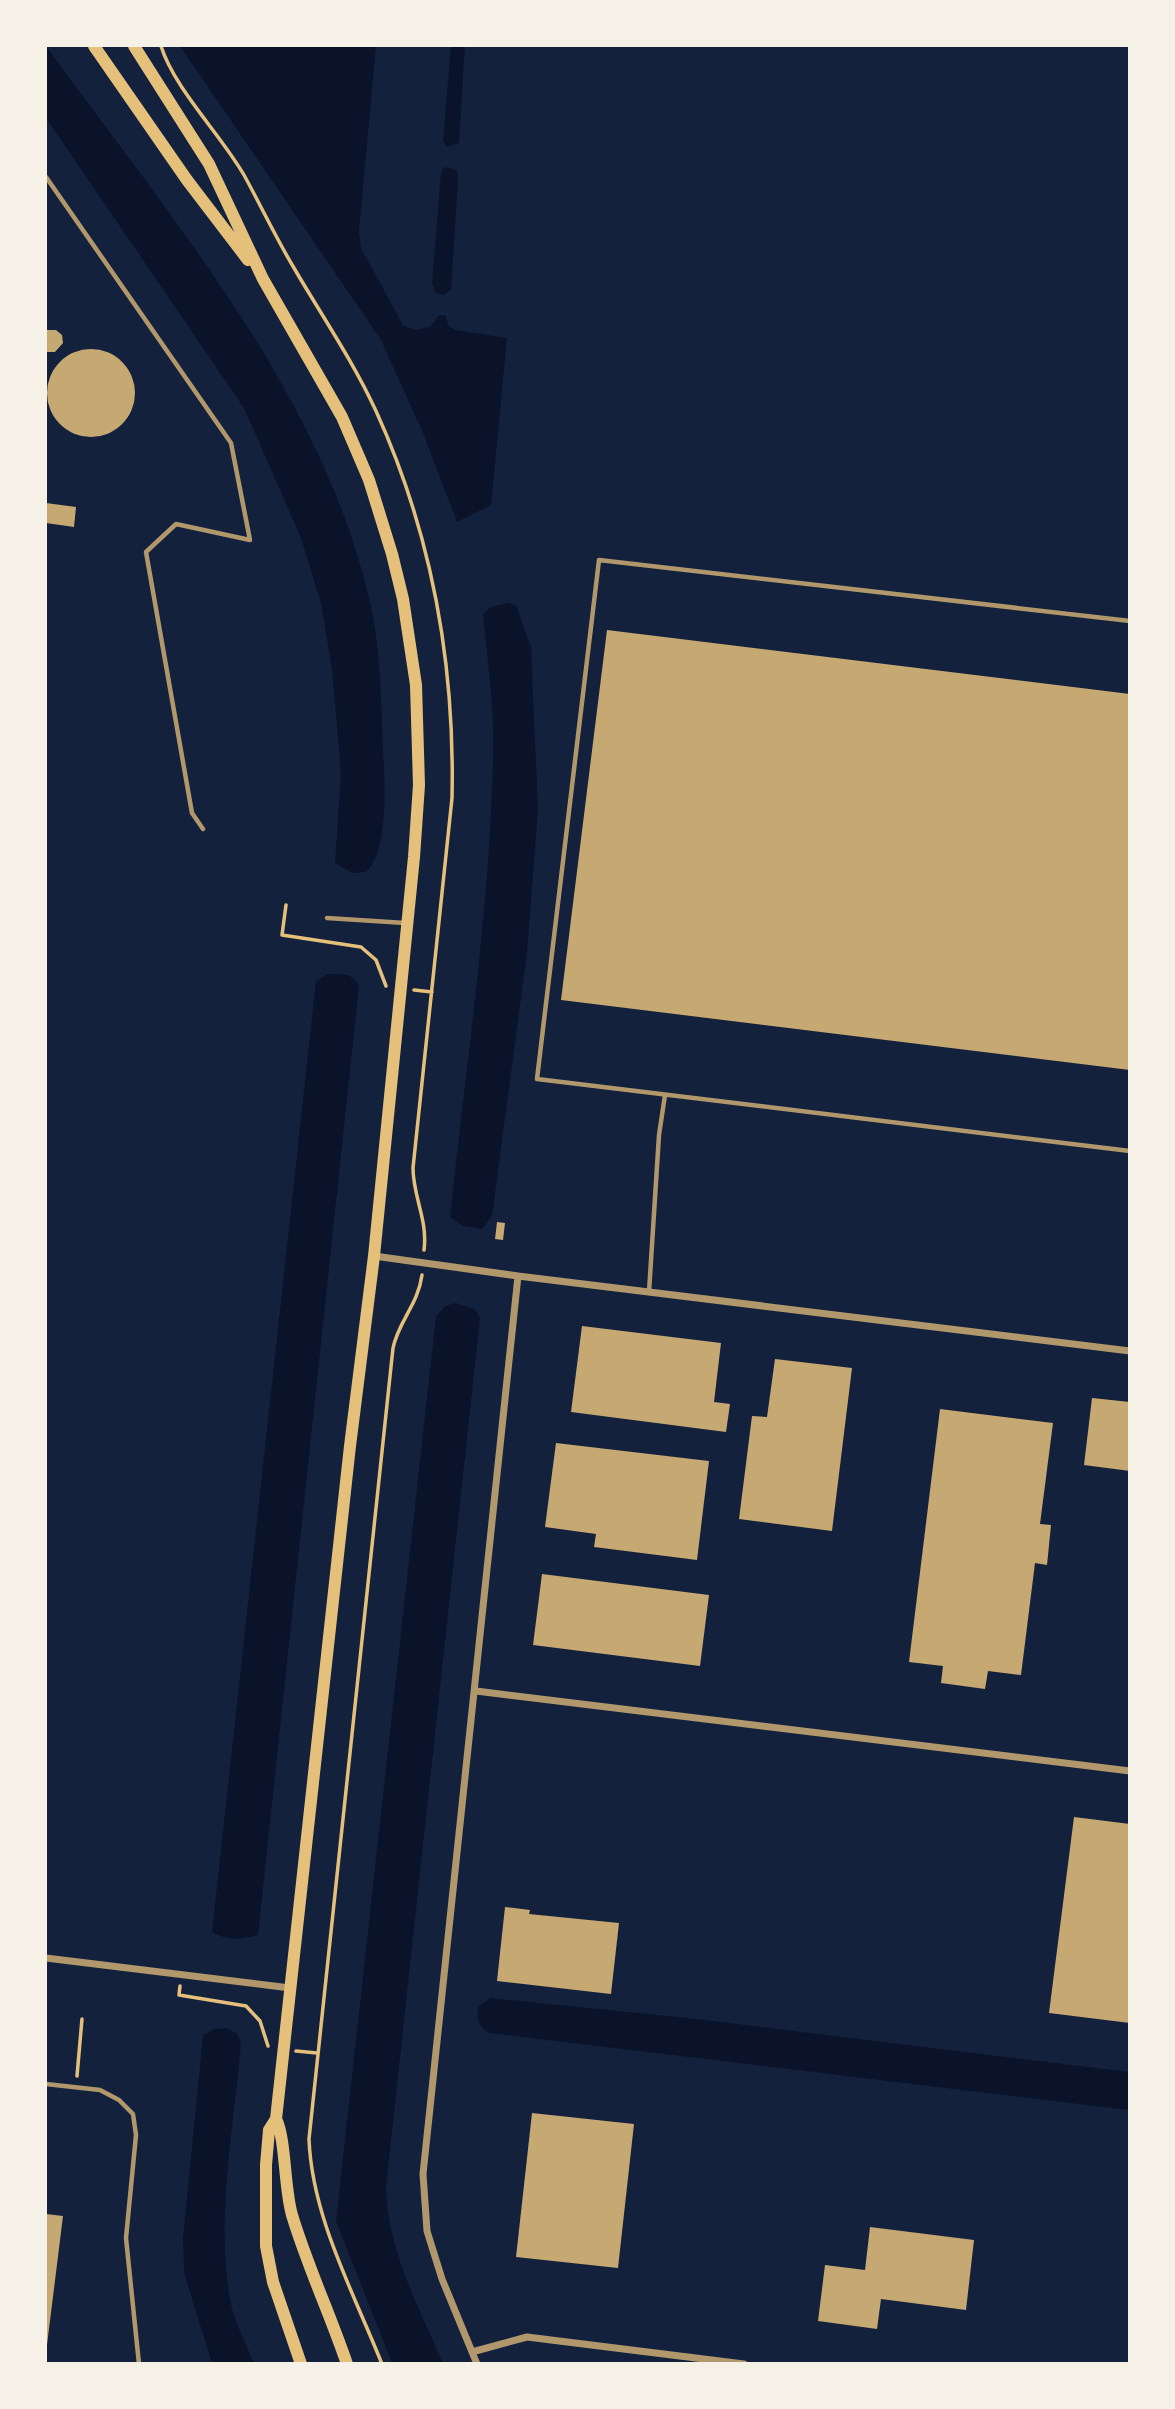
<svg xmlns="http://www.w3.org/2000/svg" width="1175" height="2409" font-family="Montserrat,sans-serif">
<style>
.water{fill:#0b132b}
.building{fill:#c6a872}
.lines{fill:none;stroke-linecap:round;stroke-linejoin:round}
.path{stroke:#e5c07b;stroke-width:3.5}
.service{stroke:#b1986c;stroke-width:4.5}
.minor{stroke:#b1986c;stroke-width:7}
.secondary{stroke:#e5c07b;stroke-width:12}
</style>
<rect width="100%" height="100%" fill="#14213d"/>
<path class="water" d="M46,46c122,169 274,344 323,552 12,49 12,102 14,152 2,32 6,100 -17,122l-13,1 -18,-10 6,-90 -9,-104 -11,-66 -20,-65 -57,-130 -198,-290z
M180,46h196l-17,185 2,17 42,77 12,5 15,-3 8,-11 7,-1 4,11 7,4 51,8 -16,167 -34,17 -34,-89 -42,-93z
M451,46h14l-6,97 -12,4 -4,-6z
M445,167l12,3 1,12 -7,108 -8,5 -7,-2 -4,-9 9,-112z
M507,603l9,2 15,42 7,163 -11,143 -35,263 -10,13 -19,-3 -13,-9c16,-151 39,-303 43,-454 2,-50 -5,-99 -10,-149l8,-7z
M328,974c14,0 24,-2 31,12l-101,949c-18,5 -30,6 -46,-3l104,-951z
M456,1303l19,6 5,9 -94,869c1,62 33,121 57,176h-51l-56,-142 100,-905 9,-10z
M490,1998l198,20 441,54v38l-640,-77c-11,-7 -12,-13 -11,-26z
M227,2028l10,6 4,9c-7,84 -27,183 -9,266 5,18 15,37 22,54h-42l-28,-90 -1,-35 20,-203 11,-6z"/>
<path class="building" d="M46,330h10l6,5 1,8 -8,9h-9z
M47 393a44 44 0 1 1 88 0a44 44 0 1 1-88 0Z
M46,503l30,4 -2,20 -28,-4z
M607,630l523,64v376l-569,-70z
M497,1222l8,1 -2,17 -8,-1z
M582,1326l139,17 -7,59 16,2 -4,28 -155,-20z
M775,1359l77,9 -20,163 -93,-12 13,-103 15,1z
M1092,1398l38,4v69l-46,-6z
M940,1409l113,14 -13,101 11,1 -4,40 -12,-2 -14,112 -33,-4 -3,18 -44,-6 2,-17 -34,-4z
M556,1443l153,18 -12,99 -103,-13 2,-13 -51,-7z
M542,1574l167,21 -9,71 -167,-21z
M1074,1817l56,7v199l-81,-10z
M505,1907l25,3 -1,4 90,9 -8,71 -114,-13z
M532,2113l102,11 -16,144 -102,-11z
M46,2214l17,2 -16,129h-1z
M870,2227l104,13 -8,70 -85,-11 -4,30 -59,-8 7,-56 40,5z"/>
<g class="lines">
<path class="path" d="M161,46c13,42 60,89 83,129 17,31 32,63 50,93 28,48 59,93 82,143 56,123 79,253 76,387l-39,370c0,29 15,52 11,82
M286,905l-4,30 79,12 15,13 10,26
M414,990l18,2
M180,1986l-1,9 67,11 14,15 8,25
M296,2051l21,2
M77,2076l5,-57
M382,2364c-29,-73 -70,-147 -73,-225l84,-791c6,-28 25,-43 29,-73"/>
<path class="service" d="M46,177l185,266 19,97 -74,-16 -30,28 46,261 11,16
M1130,621l-531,-61 -62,519 593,72
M327,918l78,5
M649,1292l10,-157 6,-40
M46,2084l54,6 19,10 14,14 3,21 -10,103 13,126"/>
<path class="minor" d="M374,1256l144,20 -95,898 4,57 15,48 35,85
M518,1276l612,75
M476,1691l654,80
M46,1958l244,30
M472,2352l55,-15 217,27"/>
<path class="secondary" d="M94,46l93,134 61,80
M134,46l75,118 54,115 79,138 27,63 23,74 11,45 13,86 3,100 -5,72 -40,399 -24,190 -74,673 -7,11 -3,35v81l7,36 28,82
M276,2119c10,20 8,69 16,96 15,50 38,99 55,149"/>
</g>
<rect width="1175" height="2409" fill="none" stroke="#f6f1e7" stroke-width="94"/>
</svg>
